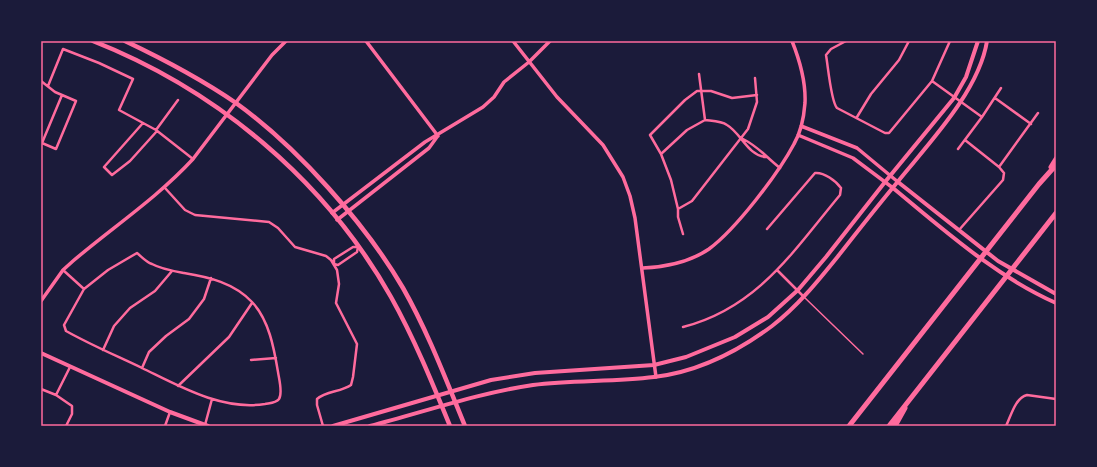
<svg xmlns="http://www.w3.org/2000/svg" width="1097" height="467" font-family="Inter,sans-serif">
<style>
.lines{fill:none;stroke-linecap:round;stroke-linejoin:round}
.service{stroke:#ff6b9d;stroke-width:1.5}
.minor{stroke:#ff6b9d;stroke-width:2.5}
.tertiary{stroke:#ff6b9d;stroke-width:3.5}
.secondary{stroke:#ff6b9d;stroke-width:4}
.primary{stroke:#ff6b9d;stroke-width:4.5}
.motorway{stroke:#ff6b9d;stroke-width:5}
.neatline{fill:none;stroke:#ff6b9d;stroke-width:1.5}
</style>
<rect width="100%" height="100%" fill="#1b1b3a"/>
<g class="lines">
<path class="service" d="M804,297l59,57"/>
<path class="minor" d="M846,41l-15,8 -5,6c2,11 5,47 11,53l48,25h4l43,-52 18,-40
M699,74l6,46
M41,81l14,11 21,9 -20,48 -14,-6 20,-48
M932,81l50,36
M48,86l15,-37 36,14 34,16 -14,31 37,20 37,29
M995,98l36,26
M857,117l14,-23 28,-34 10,-19
M143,123l-39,44 8,8 18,-14 27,-30
M156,130l22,-30
M743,139c16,8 23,18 37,29
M965,140l34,27
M958,149l24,-32 19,-29
M661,154l26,-24 18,-10c7,1 16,1 22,5 14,8 21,31 39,32
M165,188l20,22 10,5 74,7 9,6 17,19 31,9 5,4 6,10 2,14 -3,19 21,41 -4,33 -2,8c-10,7 -25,6 -34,14v6l6,21
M678,209l14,-8 56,-72 9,-27 -2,-24
M959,230l44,-50 1,-7 -5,-6 39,-54
M683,234l-5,-17v-8l-7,-29 -10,-26 -11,-19 35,-35 12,-9h14l21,7 25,-3
M353,247h5l-1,5 -19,13 -4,-1v-5z
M137,253c5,4 9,9 15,11 9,5 21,7 32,9 25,4 50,10 68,29 17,18 22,46 26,70 1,7 5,21 1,27 -3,4 -9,4 -14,5 -43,7 -86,-18 -123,-36 -25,-12 -51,-23 -76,-37l-2,-6 20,-36 24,-19z
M63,270l21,19
M778,271l26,26
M683,327c75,-19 111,-77 157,-132l1,-7c-5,-7 -17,-16 -26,-15l-48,56
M103,350l11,-24 16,-18 25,-17 17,-20
M251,360l25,-2
M142,368l7,-16 17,-16 23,-17 15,-20 7,-21
M178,386l51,-49 23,-34
M41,389l15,6 16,11v8l-6,12
M56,395l14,-28
M205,425l7,-26
M165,426l5,-14
M1006,426c5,-10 9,-28 21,-31l29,4"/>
<path class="tertiary" d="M366,41l72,95
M513,41l44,56 46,48 20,32 7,19 5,22 21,159
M801,126l56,22 41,34
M798,135l55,23 40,30
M332,213l93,-71 58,-35 11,-10 10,-15 25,-20 21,-21
M337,220l92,-72 8,-11
M643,268c22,-1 47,-6 66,-19 27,-20 69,-75 85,-105 7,-12 10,-28 11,-41 1,-22 -5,-42 -13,-62
M41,301l22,-31 10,-9c40,-34 84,-63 120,-102l79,-104 14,-14"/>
<path class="secondary" d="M898,182l100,79 58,33
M893,188c51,42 102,88 163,115
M41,353l129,59 38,14
M333,426l158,-46 44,-7 119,-8 32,-8 49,-20 33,-20 30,-27 28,-33 59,-75 69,-84 12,-21 12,-36
M370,426c54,-14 108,-33 163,-41 40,-5 81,-3 121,-8 44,-5 83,-25 118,-51 26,-20 46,-45 67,-71 18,-23 37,-47 56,-70 32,-40 84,-93 92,-144"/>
<path class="primary" d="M93,41c124,49 232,139 298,256 23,41 41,85 59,129
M125,41c38,18 76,38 111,62 61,44 129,120 167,185 25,44 43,92 62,138"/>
<path class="motorway" d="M1051,167l5,-8
M849,426l190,-242 17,-19
M889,426l167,-213
M895,426l10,-18"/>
</g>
<rect width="1097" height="467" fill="none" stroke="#1b1b3a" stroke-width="84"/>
<rect x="42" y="42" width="1013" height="383" class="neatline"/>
</svg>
